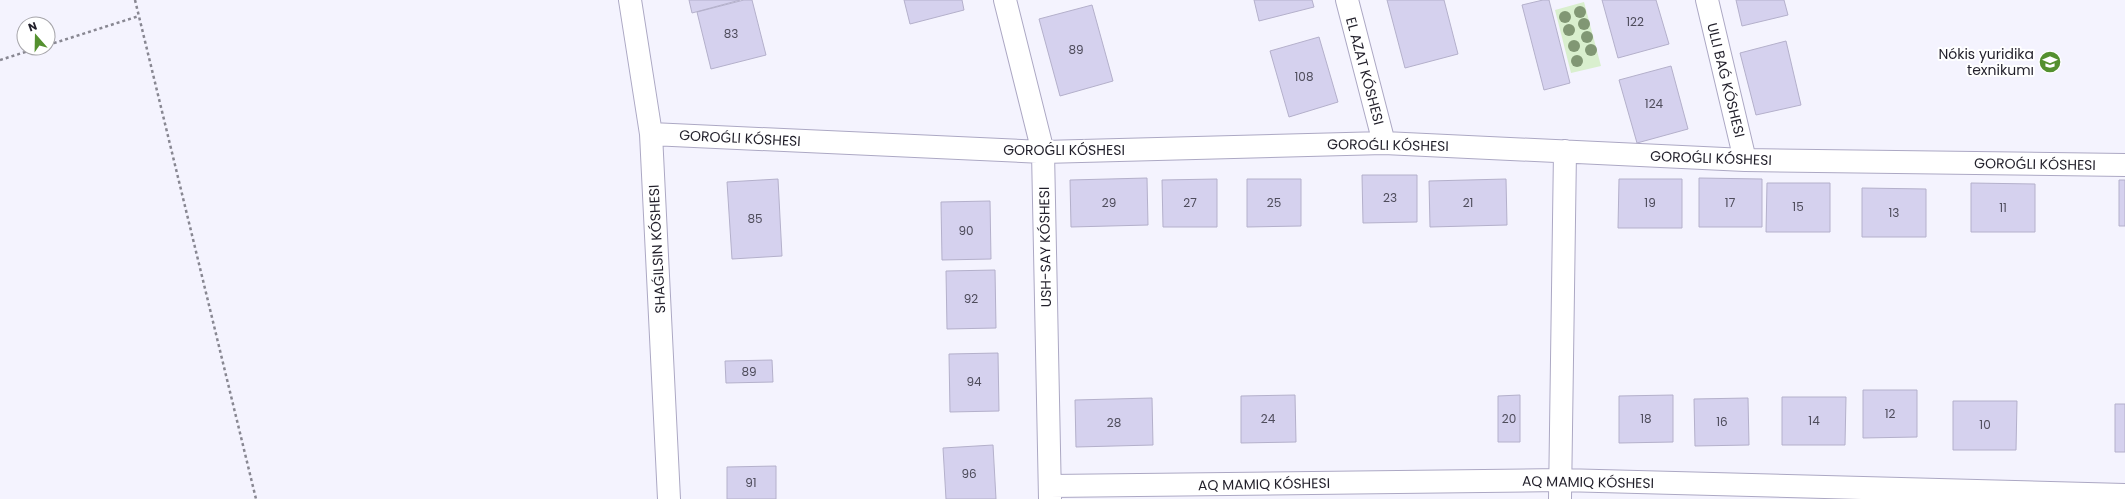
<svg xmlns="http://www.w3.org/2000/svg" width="2125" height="499" font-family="Poppins,sans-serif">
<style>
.green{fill:#d9efce}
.building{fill:#d5d1ee;stroke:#b4b0cb}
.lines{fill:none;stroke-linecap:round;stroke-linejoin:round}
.minor-casing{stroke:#aca8c4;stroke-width:24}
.path{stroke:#888792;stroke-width:2.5;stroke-dasharray:3 3;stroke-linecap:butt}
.minor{stroke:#fff;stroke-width:22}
.tree{fill:#819774}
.labels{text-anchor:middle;stroke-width:4;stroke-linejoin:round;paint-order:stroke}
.number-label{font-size:12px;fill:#4e4c5b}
.poi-label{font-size:14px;fill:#211f2a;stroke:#fff;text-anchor:end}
.street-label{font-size:14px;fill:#211f2a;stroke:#fff}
</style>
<rect width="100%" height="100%" fill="#f4f3fe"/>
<path class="green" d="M1584,2l17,64 -30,7 -16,-63z"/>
<path class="building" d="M689,0h51l-48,13z
M744,0h8l14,55 -55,14 -14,-57z
M904,0h58l2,10 -54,14z
M1254,0h58l2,7 -55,14z
M1387,0h57l14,54 -53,14z
M1543,0h6l21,83 -26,7 -22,-85z
M1602,0h54l13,44 -51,14z
M1736,0h48l4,15 -46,11z
M1092,5l21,76 -53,15 -21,-77z
M1319,37l19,65 -49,15 -19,-66z
M1786,41l15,64 -45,10 -16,-62z
M1671,66l17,63 -51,14 -18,-63z
M1362,175h55v47l-54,1z
M1147,178l1,47 -77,2 -1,-47z
M1699,178l63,1v48h-63z
M778,179l4,77 -50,3 -5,-77z
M1217,179v48h-54l-1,-47z
M1247,179h54v47l-54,1z
M1506,179l1,46 -77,2 -1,-46z
M1619,179h63v49h-64z
M2119,180h6v46h-6z
M1767,183h63v49h-64z
M1971,183l64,1v48h-64z
M1862,188l64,1v48h-64z
M990,201l1,58 -49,1 -1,-58z
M995,270l1,58 -49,1 -1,-58z
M998,353l1,58 -49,1 -1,-58z
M772,360l1,22 -47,1 -1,-22z
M1863,390h54v47l-54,1z
M1295,395l1,47 -55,1v-47z
M1520,395v47h-22v-46z
M1673,395v47l-54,1v-47z
M1782,397h64l-1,48h-63z
M1152,398l1,47 -77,2 -1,-47z
M1748,398l1,47 -54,1 -1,-47z
M1953,401h64l-1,49h-63z
M2115,404h10v48h-10z
M993,445l3,54h-50l-3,-51z
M776,466v33h-49v-32z"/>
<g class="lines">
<g class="minor-casing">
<path id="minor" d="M630,0l21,134 18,365
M1005,0l38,152 7,347
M1347,0l37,143
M1707,0l38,160
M651,134l392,18 341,-9 361,17 380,5
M1050,486l511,-6 564,15
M1560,499l5,-348"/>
</g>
<path class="path" d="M135,0l121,499
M48,45l91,-29
M0,60l38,-12"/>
<use href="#minor" class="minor"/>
</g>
<g class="tree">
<circle cx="1580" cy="12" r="6"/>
<circle cx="1565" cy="17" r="6"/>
<circle cx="1584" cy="24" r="6"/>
<circle cx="1569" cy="30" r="6"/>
<circle cx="1587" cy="37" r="6"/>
<circle cx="1574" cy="46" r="6"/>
<circle cx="1591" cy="50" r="6"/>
<circle cx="1577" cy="61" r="6"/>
</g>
<defs>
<g id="university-disc" transform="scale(1.15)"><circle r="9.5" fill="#54902f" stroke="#fff"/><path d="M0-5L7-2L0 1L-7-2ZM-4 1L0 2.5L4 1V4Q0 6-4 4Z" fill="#fff"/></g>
</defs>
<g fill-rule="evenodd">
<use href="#university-disc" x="2050" y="62"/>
</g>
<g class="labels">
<g class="number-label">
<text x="1635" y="26">122</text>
<text x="731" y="38">83</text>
<text x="1076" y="54">89</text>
<text x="1304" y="81">108</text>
<text x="1654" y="108">124</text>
<text x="1390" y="202">23</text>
<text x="1109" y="207">29</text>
<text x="1190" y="207">27</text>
<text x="1274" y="207">25</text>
<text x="1468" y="207">21</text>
<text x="1650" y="207">19</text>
<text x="1730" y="207">17</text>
<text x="1798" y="211">15</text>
<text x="2003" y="212">11</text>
<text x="1894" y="217">13</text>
<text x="755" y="223">85</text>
<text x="966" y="235">90</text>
<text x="971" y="303">92</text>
<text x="749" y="376">89</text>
<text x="974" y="386">94</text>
<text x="1890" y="418">12</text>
<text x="1268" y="423">24</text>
<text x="1509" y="423">20</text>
<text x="1646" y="423">18</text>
<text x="1814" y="425">14</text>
<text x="1722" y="426">16</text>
<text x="1114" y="427">28</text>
<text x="1985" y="429">10</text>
<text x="969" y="478">96</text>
<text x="751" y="487">91</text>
</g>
<g class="poi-label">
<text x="2034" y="59">Nókis yuridika<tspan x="2034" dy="16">texnikumı</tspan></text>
</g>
<g class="street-label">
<text transform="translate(1365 71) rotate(75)" y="5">EL AZAT KÓSHESI</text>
<text transform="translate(1726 80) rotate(76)" y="5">ULLI BAǴ KÓSHESI</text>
<text transform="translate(740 138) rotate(3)" y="5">GOROǴLI KÓSHESI</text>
<text transform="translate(1388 145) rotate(1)" y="5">GOROǴLI KÓSHESI</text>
<text x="1064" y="155">GOROǴLI KÓSHESI</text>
<text transform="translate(1711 158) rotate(2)" y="5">GOROǴLI KÓSHESI</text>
<text transform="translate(2035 164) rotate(1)" y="5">GOROǴLI KÓSHESI</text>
<text transform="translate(1045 247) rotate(-91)" y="5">USH-SAY KÓSHESI</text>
<text transform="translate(657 249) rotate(-93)" y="5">SHAǴILSIN KÓSHESI</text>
<text transform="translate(1588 482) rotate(1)" y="5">AQ MAMIQ KÓSHESI</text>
<text transform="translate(1264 484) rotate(-1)" y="5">AQ MAMIQ KÓSHESI</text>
</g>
</g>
<g transform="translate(36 36) rotate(340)"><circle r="19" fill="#ffffff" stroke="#a6a5aa"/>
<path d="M0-3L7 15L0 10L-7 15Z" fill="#54902f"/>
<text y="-6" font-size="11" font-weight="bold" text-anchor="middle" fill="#211f2a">N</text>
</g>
</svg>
